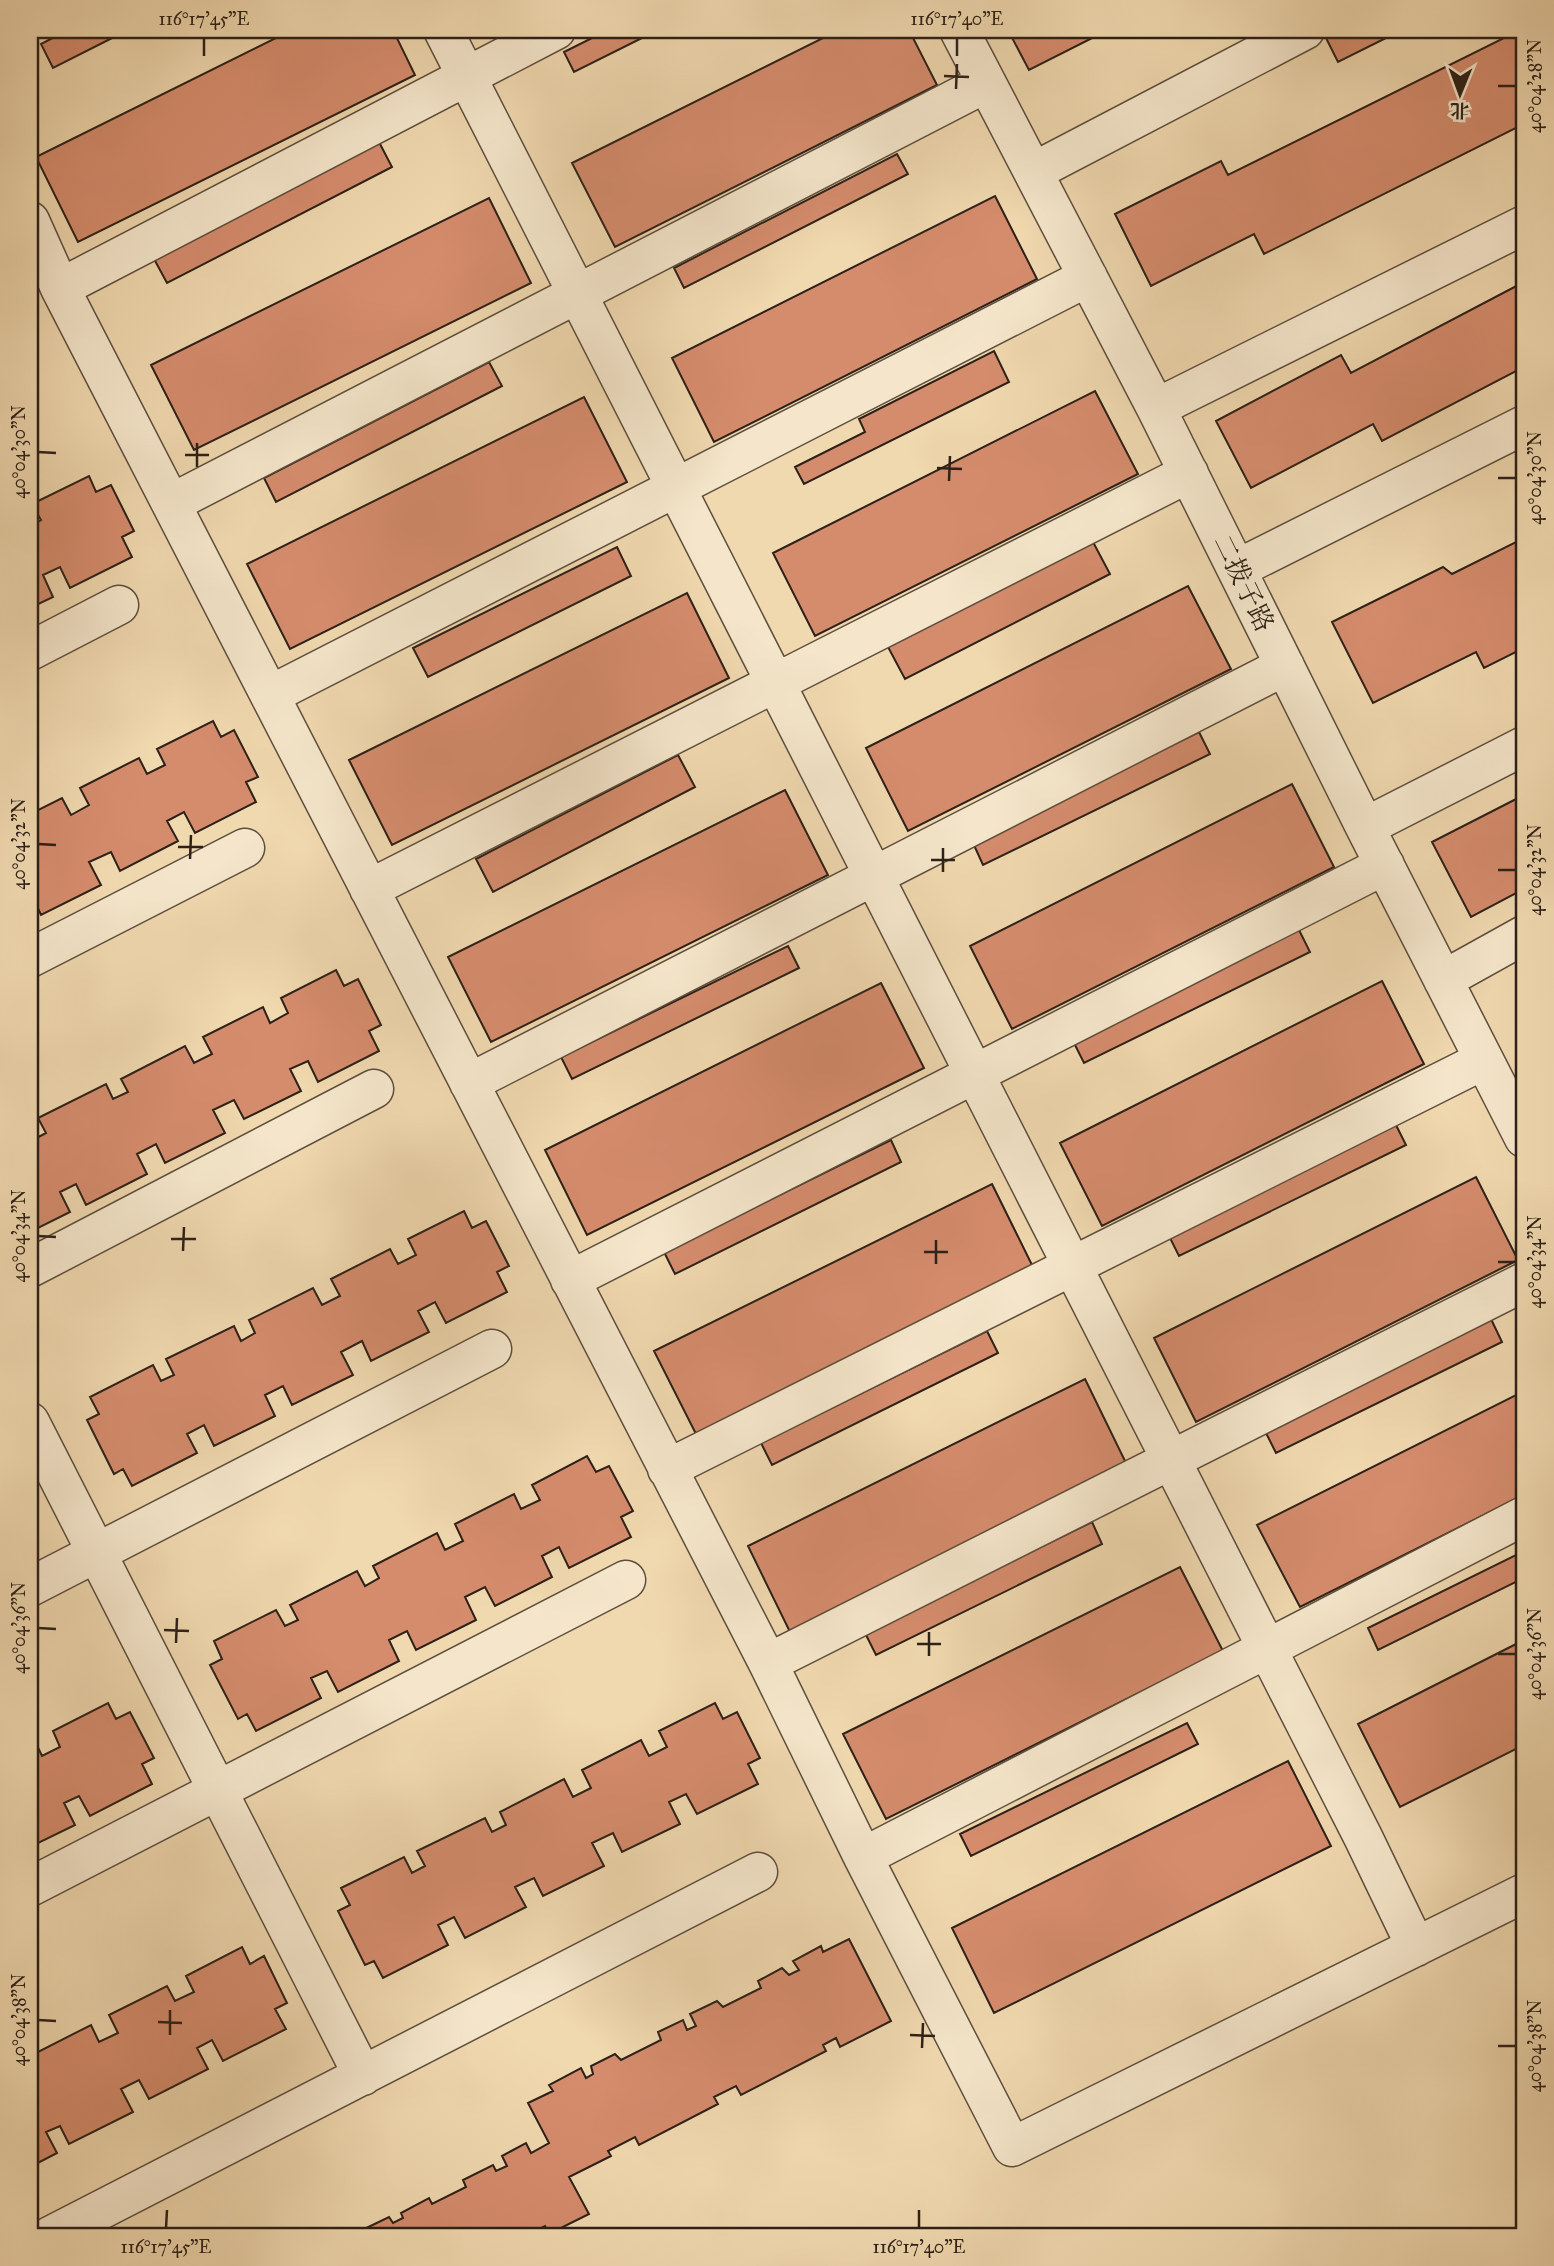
<svg xmlns="http://www.w3.org/2000/svg" width="1554" height="2266" font-family="'IM FELL Great Primer','Noto Serif SC',serif">
<style>
.building{fill:#d58c6d;stroke:#2c2018;stroke-width:2}
.lines{fill:none;stroke-linecap:round;stroke-linejoin:round}
.minor-casing{stroke:#5d4e3e;stroke-width:41}
.minor{stroke:#f5e6cb;stroke-width:38}
.ticks{fill:none;stroke:#2c2018;stroke-width:2.5}
.labels{text-anchor:middle;stroke-width:5;stroke-linejoin:round;paint-order:stroke}
.street-label{font-size:26px;fill:#2c2018;stroke:#f5e6cb}
.neatline{fill:none;stroke:#2c2018;stroke-width:2.5}
.ticks-label{font-size:18px;text-anchor:middle;fill:#2c2018}
</style>
<rect width="100%" height="100%" fill="#f0d8af"/>
<filter id="stains"><feTurbulence type="fractalNoise" baseFrequency=".00286" numOctaves="4"/><feColorMatrix values="0 0 0 0 .2 0 0 0 0 .09 0 0 0 0 .02 0 0 0 .5 -.17"/></filter>
<radialGradient id="worn" r=".72"><stop offset=".6" stop-color="#630" stop-opacity="0"/><stop offset="1" stop-color="#630" stop-opacity=".3"/></radialGradient>
<path class="building" d="M68,30h60l-75,38 -12,-24z
M292,30h101l22,45 -337,167 -42,-85z
M608,30h50l-84,42 -10,-20z
M839,30h70l28,55 -322,162 -43,-84z
M1008,30h100l-79,40z
M1328,30h74l-64,32 -15,-30z
M1520,30h4v94l-260,130 -10,-20 -103,52 -36,-72 106,-53 7,14z
M379,142l13,25 -225,116 -13,-24z
M897,154l11,20 -224,114 -10,-20z
M995,196l42,83 -323,163 -42,-84z
M489,198l42,85 -337,167 -43,-85z
M1524,282v85l-142,74 -9,-17 -122,64 -35,-67 125,-66 10,18z
M994,351l15,31 -205,102 -9,-17 70,-35 -6,-13z
M489,362l13,24 -226,116 -12,-24z
M1095,391l43,83 -323,162 -42,-83z
M584,397l43,85 -337,167 -43,-85z
M89,476l7,16 15,-7 23,46 -12,6 10,20 -62,31 -10,-21 -17,8 10,22 -23,11v-82l11,-6 -9,-16z
M1524,538v110l-40,20 -8,-16 -103,51 -41,-81 111,-55 9,7z
M1093,542l17,32 -205,105 -17,-32z
M617,547l14,29 -203,101 -15,-29z
M1188,586l43,83 -323,162 -42,-83z
M687,593l42,85 -337,167 -43,-85z
M213,721l8,16 13,-7 24,47 -12,5 10,20 -61,31 -11,-21 -17,9 11,20 -58,30 -9,-19 -22,10 12,23 -60,30 -9,-20 -2,2v-83l32,-16 9,17 18,-10 -9,-17 59,-30 8,16 18,-9 -8,-16z
M1199,732l11,22 -227,111 -10,-22z
M678,755l17,32 -202,105 -17,-33z
M1292,784l42,83 -322,162 -42,-83z
M785,790l43,85 -337,167 -43,-85z
M1524,795v94l-53,28 -39,-75z
M1299,930l11,22 -226,111 -11,-22z
M788,946l11,22 -227,111 -11,-22z
M336,970l8,16 14,-7 23,46 -12,6 10,20 -61,31 -10,-21 -18,8 11,22 -57,28 -10,-19 -21,10 12,23 -60,30 -9,-19 -19,10 10,20 -61,31 -10,-21 -16,8 10,20 -40,20v-99l3,7 13,-7 -8,-15 68,-34 7,15 15,-7 -7,-13 64,-33 9,17 18,-9 -9,-17 60,-30 7,16 18,-10 -7,-15z
M1382,981l42,83 -322,162 -42,-83z
M881,983l43,85 -337,167 -42,-85z
M1395,1123l11,22 -227,111 -11,-22z
M891,1140l10,22 -226,112 -11,-22z
M1476,1177l42,83 -322,162 -42,-84z
M992,1184l42,85 -337,167 -43,-85z
M464,1211l8,17 14,-7 23,45 -12,6 10,20 -61,31 -11,-21 -17,9 11,21 -58,29 -9,-20 -21,11 12,23 -61,30 -9,-19 -18,9 10,21 -61,30 -10,-21 -17,9 10,19 -65,33 -9,-17 -9,5 -27,-54 12,-6 -9,-17 63,-32 8,16 13,-6 -8,-16 68,-33 7,15 14,-8 -6,-13 64,-32 9,17 18,-9 -9,-17 59,-30 8,15 18,-9 -8,-16z
M1491,1319l11,23 -226,111 -11,-22z
M987,1331l11,22 -226,112 -11,-22z
M1085,1379l42,86 -337,167 -42,-86z
M1524,1391v104l-224,112 -43,-82z
M587,1456l9,16 13,-6 24,45 -12,6 10,20 -62,31 -10,-21 -17,9 10,21 -57,29 -10,-19 -20,10 11,23 -60,30 -9,-19 -18,9 10,21 -61,31 -11,-21 -16,7 10,20 -65,33 -9,-17 -9,5 -28,-54 12,-6 -8,-18 62,-31 9,16 13,-6 -8,-15 67,-34 8,15 14,-8 -6,-12 64,-33 8,17 18,-9 -8,-17 59,-30 7,15 19,-9 -8,-15z
M1092,1522l10,22 -226,111 -11,-22z
M1524,1551v27l-146,72 -10,-22z
M1180,1567l43,84 -337,168 -43,-85z
M1524,1640v105l-124,62 -42,-83z
M108,1703l8,16 14,-7 24,46 -12,6 10,20 -62,32 -11,-20 -15,7 11,22 -45,22v-103l5,-3 7,15 18,-9 -7,-16z
M715,1703l8,16 14,-7 23,46 -12,6 10,20 -61,30 -11,-20 -17,8 11,22 -58,28 -9,-19 -21,10 12,23 -61,30 -9,-18 -19,9 11,20 -61,31 -11,-21 -16,8 10,20 -65,33 -9,-17 -9,4 -27,-54 12,-6 -9,-17 63,-31 8,16 13,-7 -8,-15 68,-33 7,14 14,-7 -6,-13 64,-33 9,18 18,-9 -9,-18 59,-30 8,16 18,-9 -8,-16z
M1187,1723l11,21 -227,112 -11,-22z
M1288,1761l43,85 -337,167 -42,-85z
M849,1939l42,82 -51,26 -4,-9 -13,7 3,6 -85,44 -5,-9 -22,11 4,7 -79,41 -4,-8 -27,14 3,5 -42,21 20,37 -40,20 -4,-8 -20,10h-162l-3,-5 29,-14 4,6 10,-5 -2,-5 28,-15 3,6 34,-17 -3,-7 30,-15 3,6 11,-5 -5,-10 24,-13 5,10 18,-10 -21,-40 25,-12 -4,-6 32,-17 5,10 7,-4 -2,-8 24,-12 6,6 40,-20 -3,-8 25,-12 4,10 9,-4 -6,-12 27,-13 6,6 38,-19 -3,-7 24,-13 7,7 10,-5 -6,-9 28,-15 2,6z
M242,1947l8,17 14,-8 23,47 -12,6 11,20 -63,32 -11,-21 -15,8 11,21 -59,30 -10,-19 -18,9 12,23 -64,32 -9,-18 -14,6 11,21 -27,14v-95l4,-2 -4,-14 61,-31 8,17 19,-9 -9,-18 58,-29 8,15 19,-9 -8,-16z"/>
<g class="lines">
<g class="minor-casing">
<path id="minor" d="M443,30l920,1807 53,110
M959,30l197,378 209,419 159,311
M1033,172l272,-142
M30,221l30,67 708,1375 95,194 149,290 512,-254
M60,288l496,-258
M1156,408l368,-183
M172,503l814,-420
M1237,569l287,-144
M30,651l89,-46
M270,695l818,-418
M1365,827l159,-81
M369,889l820,-416
M30,958l215,-110
M1443,980l81,-45
M469,1083l816,-417
M30,1268l344,-179
M570,1280l815,-415
M30,1422l333,654
M667,1469l817,-409
M30,1587l462,-238
M768,1663l756,-381
M863,1857l661,-341
M30,1887l596,-307
M50,2236l708,-364"/>
</g>
<use href="#minor" class="minor"/>
</g>
<path class="ticks" d="M204,56v-18M957,56v-18M944,76l25,1M1498,86h18M956,89l1,-25M38,452l18,1M185,455h24M197,467v-24M937,468l25,1M1498,478h18M949,481l1,-25M38,844l18,1M178,847h25M190,859l1,-24M931,860h24M1498,870h18M943,872v-24M38,1236l18,1M171,1239h25M183,1251l1,-24M924,1252h24M1498,1262h18M936,1264v-24M38,1628l18,1M164,1630l25,1M176,1643l1,-25M917,1644h24M1498,1654h18M929,1656v-24M38,2020l18,1M158,2022l24,1M170,2035v-25M910,2035l25,1M1498,2046h18M922,2048l1,-25M166,2228l1,-18M919,2228v-18"/>
<g class="labels">
<g class="street-label">
<text transform="translate(1244 583) rotate(64)" y="9">二拨子路</text>
</g>
</g>
<rect width="1554" height="2266" fill="none" stroke="#f0d8af" stroke-width="77"/>
<g transform="translate(1460 94) rotate(181)" stroke="#f5e6cb" stroke-width="5" paint-order="stroke">
<path d="M0-5L12 26L0 18L-12 26Z" fill="#2c2018"/>
<text y="-10" font-size="19" font-weight="bold" text-anchor="middle" fill="#2c2018">北</text>
</g>
<rect x="38" y="38" width="1478" height="2190" class="neatline"/>
<g class="ticks-label">
<text x="204" y="25">116°17'45"E</text>
<text x="957" y="25">116°17'40"E</text>
<text transform="translate(1535 86) rotate(-90)" y="6">40°04'28"N</text>
<text transform="translate(19 452) rotate(-90)" y="6">40°04'30"N</text>
<text transform="translate(1535 478) rotate(-90)" y="6">40°04'30"N</text>
<text transform="translate(19 844) rotate(-90)" y="6">40°04'32"N</text>
<text transform="translate(1535 870) rotate(-90)" y="6">40°04'32"N</text>
<text transform="translate(19 1236) rotate(-90)" y="6">40°04'34"N</text>
<text transform="translate(1535 1262) rotate(-90)" y="6">40°04'34"N</text>
<text transform="translate(19 1628) rotate(-90)" y="6">40°04'36"N</text>
<text transform="translate(1535 1654) rotate(-90)" y="6">40°04'36"N</text>
<text transform="translate(19 2020) rotate(-90)" y="6">40°04'38"N</text>
<text transform="translate(1535 2046) rotate(-90)" y="6">40°04'38"N</text>
<text x="166" y="2253">116°17'45"E</text>
<text x="919" y="2253">116°17'40"E</text>
</g>
<rect width="100%" height="100%" filter="url(#stains)"/>
<rect width="100%" height="100%" fill="url(#worn)"/>
</svg>
